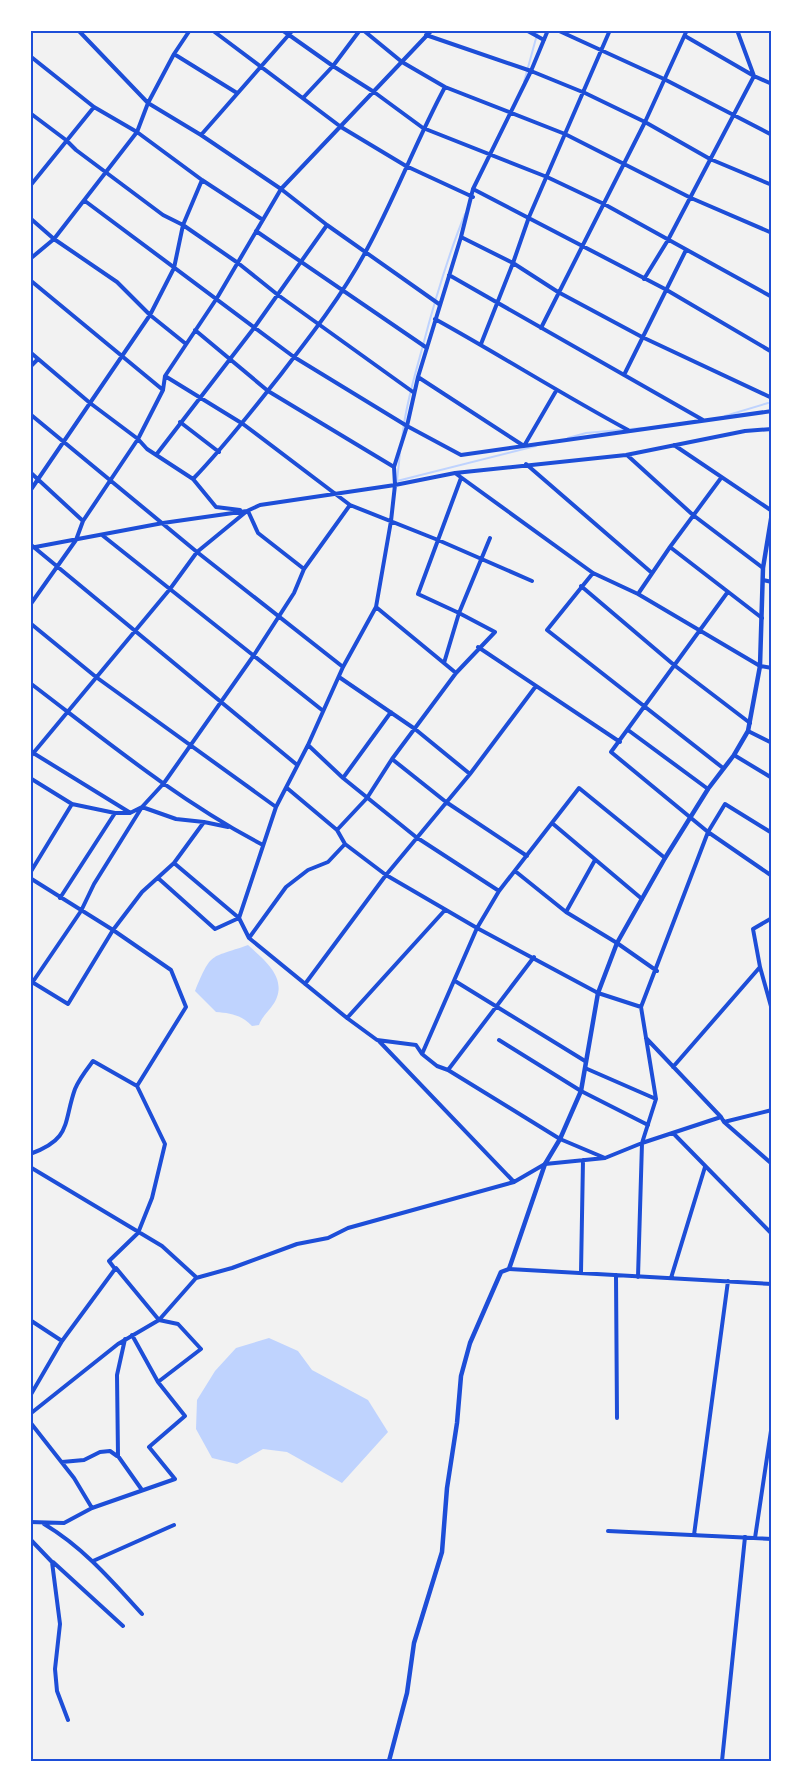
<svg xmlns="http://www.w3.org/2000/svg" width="802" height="1791" font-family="Raleway,sans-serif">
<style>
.water{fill:#bfd3fe}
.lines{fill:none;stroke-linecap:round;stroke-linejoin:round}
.stream{stroke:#bfd3fe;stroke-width:2}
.minor{stroke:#1d4ed8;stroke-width:4}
.tertiary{stroke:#1d4ed8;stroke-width:4.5}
.neatline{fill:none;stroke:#1d4ed8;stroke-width:2}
</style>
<rect width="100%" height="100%" fill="#f2f2f2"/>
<path class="water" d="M248,945c14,13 37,30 29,52 -3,10 -14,17 -18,28l-7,1c-10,-11 -22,-13 -36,-14l-21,-21c17,-40 14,-32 53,-46z
M269,1338l29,13 14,19 56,30 20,32 -46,51 -55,-31 -24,-3 -26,15 -25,-6 -16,-29 1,-29 18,-29 21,-23z"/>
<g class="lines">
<path class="stream" d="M524,82l14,-51
M725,416l43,-13
M568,438l18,-5 56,-5
M402,439c3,-30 12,-61 20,-90 12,-46 25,-91 43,-135
M400,453l-3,28 139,-35"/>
<path class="minor" d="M78,30l70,73 53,32 80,54 46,36 112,79
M212,30l129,97 65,39 67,31
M282,30l51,36 41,26 49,36 124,49 57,27 168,93
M363,30l39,32 43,25 120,47 126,64 81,35
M526,30l18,10
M557,30l107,49 108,56
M426,35l105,36 54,22 60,29 65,37 62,26
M685,36l69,40 18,8
M174,54l63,39
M30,56l64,51 43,25 65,48 61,40
M303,98l30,-32 27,-36
M30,113l36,27 10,10 87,65 20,10 55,38 40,32 135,97
M201,135l92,-105
M30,186l64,-79
M473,189l192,100 107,63
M85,201l209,156 113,69 54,29 311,-44
M30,218l24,21 63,43 33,33 36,29
M256,231l171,117
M461,237l52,26 45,29 84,45 130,61
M30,259l24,-20 83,-107 11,-29 26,-49 16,-24
M449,275l254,145
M644,279l24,-39 86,-164 -17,-46
M30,280l133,110
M435,319c65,36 128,76 193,111
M541,328l104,-206 42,-92
M195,330l73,61 126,76
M481,344l32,-81 16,-46 81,-187
M30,352l60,51 48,36 9,10 46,30 23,28 24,3
M30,367l8,-8
M624,375l62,-125
M165,376l78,48 107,81 88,35 94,41
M418,377l106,69 32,-55
M30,414l167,138 146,115
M180,422l39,30
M674,445l98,66
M156,455l98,-127 73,-103
M627,455l66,60 70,53
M526,464l126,109
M30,472l53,49
M455,473l138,100 45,21 122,72 12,2
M193,479c31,-32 57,-66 85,-101 31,-40 64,-82 88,-127 29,-53 50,-110 79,-164
M30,491l120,-176 24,-47 9,-43 19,-45
M248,511l10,22 46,36
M102,535l220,175
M30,544l266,220
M670,547l92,71
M30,548l133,-25 84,-12 13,-6 135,-20 60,-12 171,-18 119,-24 27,-2
M593,573l-46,57 176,138
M763,580l9,2
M581,586l93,79 76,58
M727,593l-116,159 97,80 64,44
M638,594l32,-47 51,-69
M30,605l46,-65 7,-19 55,-82 25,-49 2,-14 52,-78 64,-109 151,-159
M376,607l80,66
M30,623l66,54 180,130
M478,647l142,95
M444,663l15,-50 31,-75
M339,677l76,52 55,45
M30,683c75,57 149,118 233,162
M628,730l80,59
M748,731l24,12
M308,745l35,33 73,59 83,54
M30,751l99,61
M734,755l38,23
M30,757l140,-168 27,-37 50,-41
M392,759l54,43 81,54
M30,778l42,26 43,9h15l12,-6 34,12 28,3 24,5
M343,778l48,-66
M287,788l50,42 8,14 41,31 91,53 121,65 43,14
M552,823l90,76
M337,830l30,-32 25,-39 64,-86 39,-41 -36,-19 -41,-19 43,-116
M174,863l65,55 10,20 98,80 30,22 39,5 6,9 55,-126 22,-37 80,-103 86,70
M515,871l51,41 51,31 40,28
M30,873l42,-69
M30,878l83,52 58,40 15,37 -49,79 28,58 -13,54 -14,35 -29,28 6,8 -53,72 -32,55
M158,878l57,51 24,-11 37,-111 32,-62 35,-78 33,-60 15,-86 4,-36 -1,-18 13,-41 11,-49 43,-140 12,-48 58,-118 17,-41
M60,898l55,-85
M566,912l29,-52
M772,918l-19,11 7,38 12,43
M249,938l37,-51 22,-17 20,-8 17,-18
M455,981l130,80
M32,982l36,22 45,-74 29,-38 32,-29 30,-41
M305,984l81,-109 84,-101 66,-88
M30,986l51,-75 13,-27 48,-77 22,-24 90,-128 40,-62 10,-24 46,-64
M347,1018l98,-108
M646,1038l75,79
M378,1040l136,142
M499,1040l82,51 67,34
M422,1054l15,12 11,4 112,69 45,19
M673,1067l87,-100
M585,1068l71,31
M448,1070l86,-113
M724,1122l48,42
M673,1133l99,101
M30,1154c42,-15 33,-31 45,-65 4,-10 12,-20 18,-28l44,25
M30,1167l132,79 34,31
M509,1269l263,15
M581,1272l2,-112
M616,1275l1,143
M638,1277l4,-134 14,-44 -15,-92 67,-175 17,-28 47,29
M671,1278l34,-111
M30,1320l32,21
M132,1335l26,47
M125,1339l-8,36 1,81 24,34
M30,1414l88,-70 41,-24 37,-42 36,-10 65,-24 31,-6 20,-10 166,-46 31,-18 60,-6 37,-15 79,-26 3,5 48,-12
M30,1422l44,56 18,30
M62,1462l22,-2 16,-8 10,-1 7,5
M30,1522l34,1 28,-15 83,-29 -26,-32 36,-31 -27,-34 43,-33 -23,-25 -19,-4 -43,-52
M44,1524c39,23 68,57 98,90
M608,1531l164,8
M694,1535l34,-254
M755,1538l17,-114
M30,1539l22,23 8,62 -5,45 2,22 11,29
M93,1561l81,-36
M53,1562l70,64
M722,1761l23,-224"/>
<path class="tertiary" d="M389,1761l18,-68 7,-50 28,-91 5,-64 10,-65 4,-47 9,-33 31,-71 8,-3 36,-105 15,-25 21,-48 17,-98 19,-50 48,-85 43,-69 26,-34 14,-24 12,-65 3,-98 9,-55"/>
</g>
<rect width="802" height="1791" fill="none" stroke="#ffffff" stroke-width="63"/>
<rect x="32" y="32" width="738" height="1728" class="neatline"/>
</svg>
